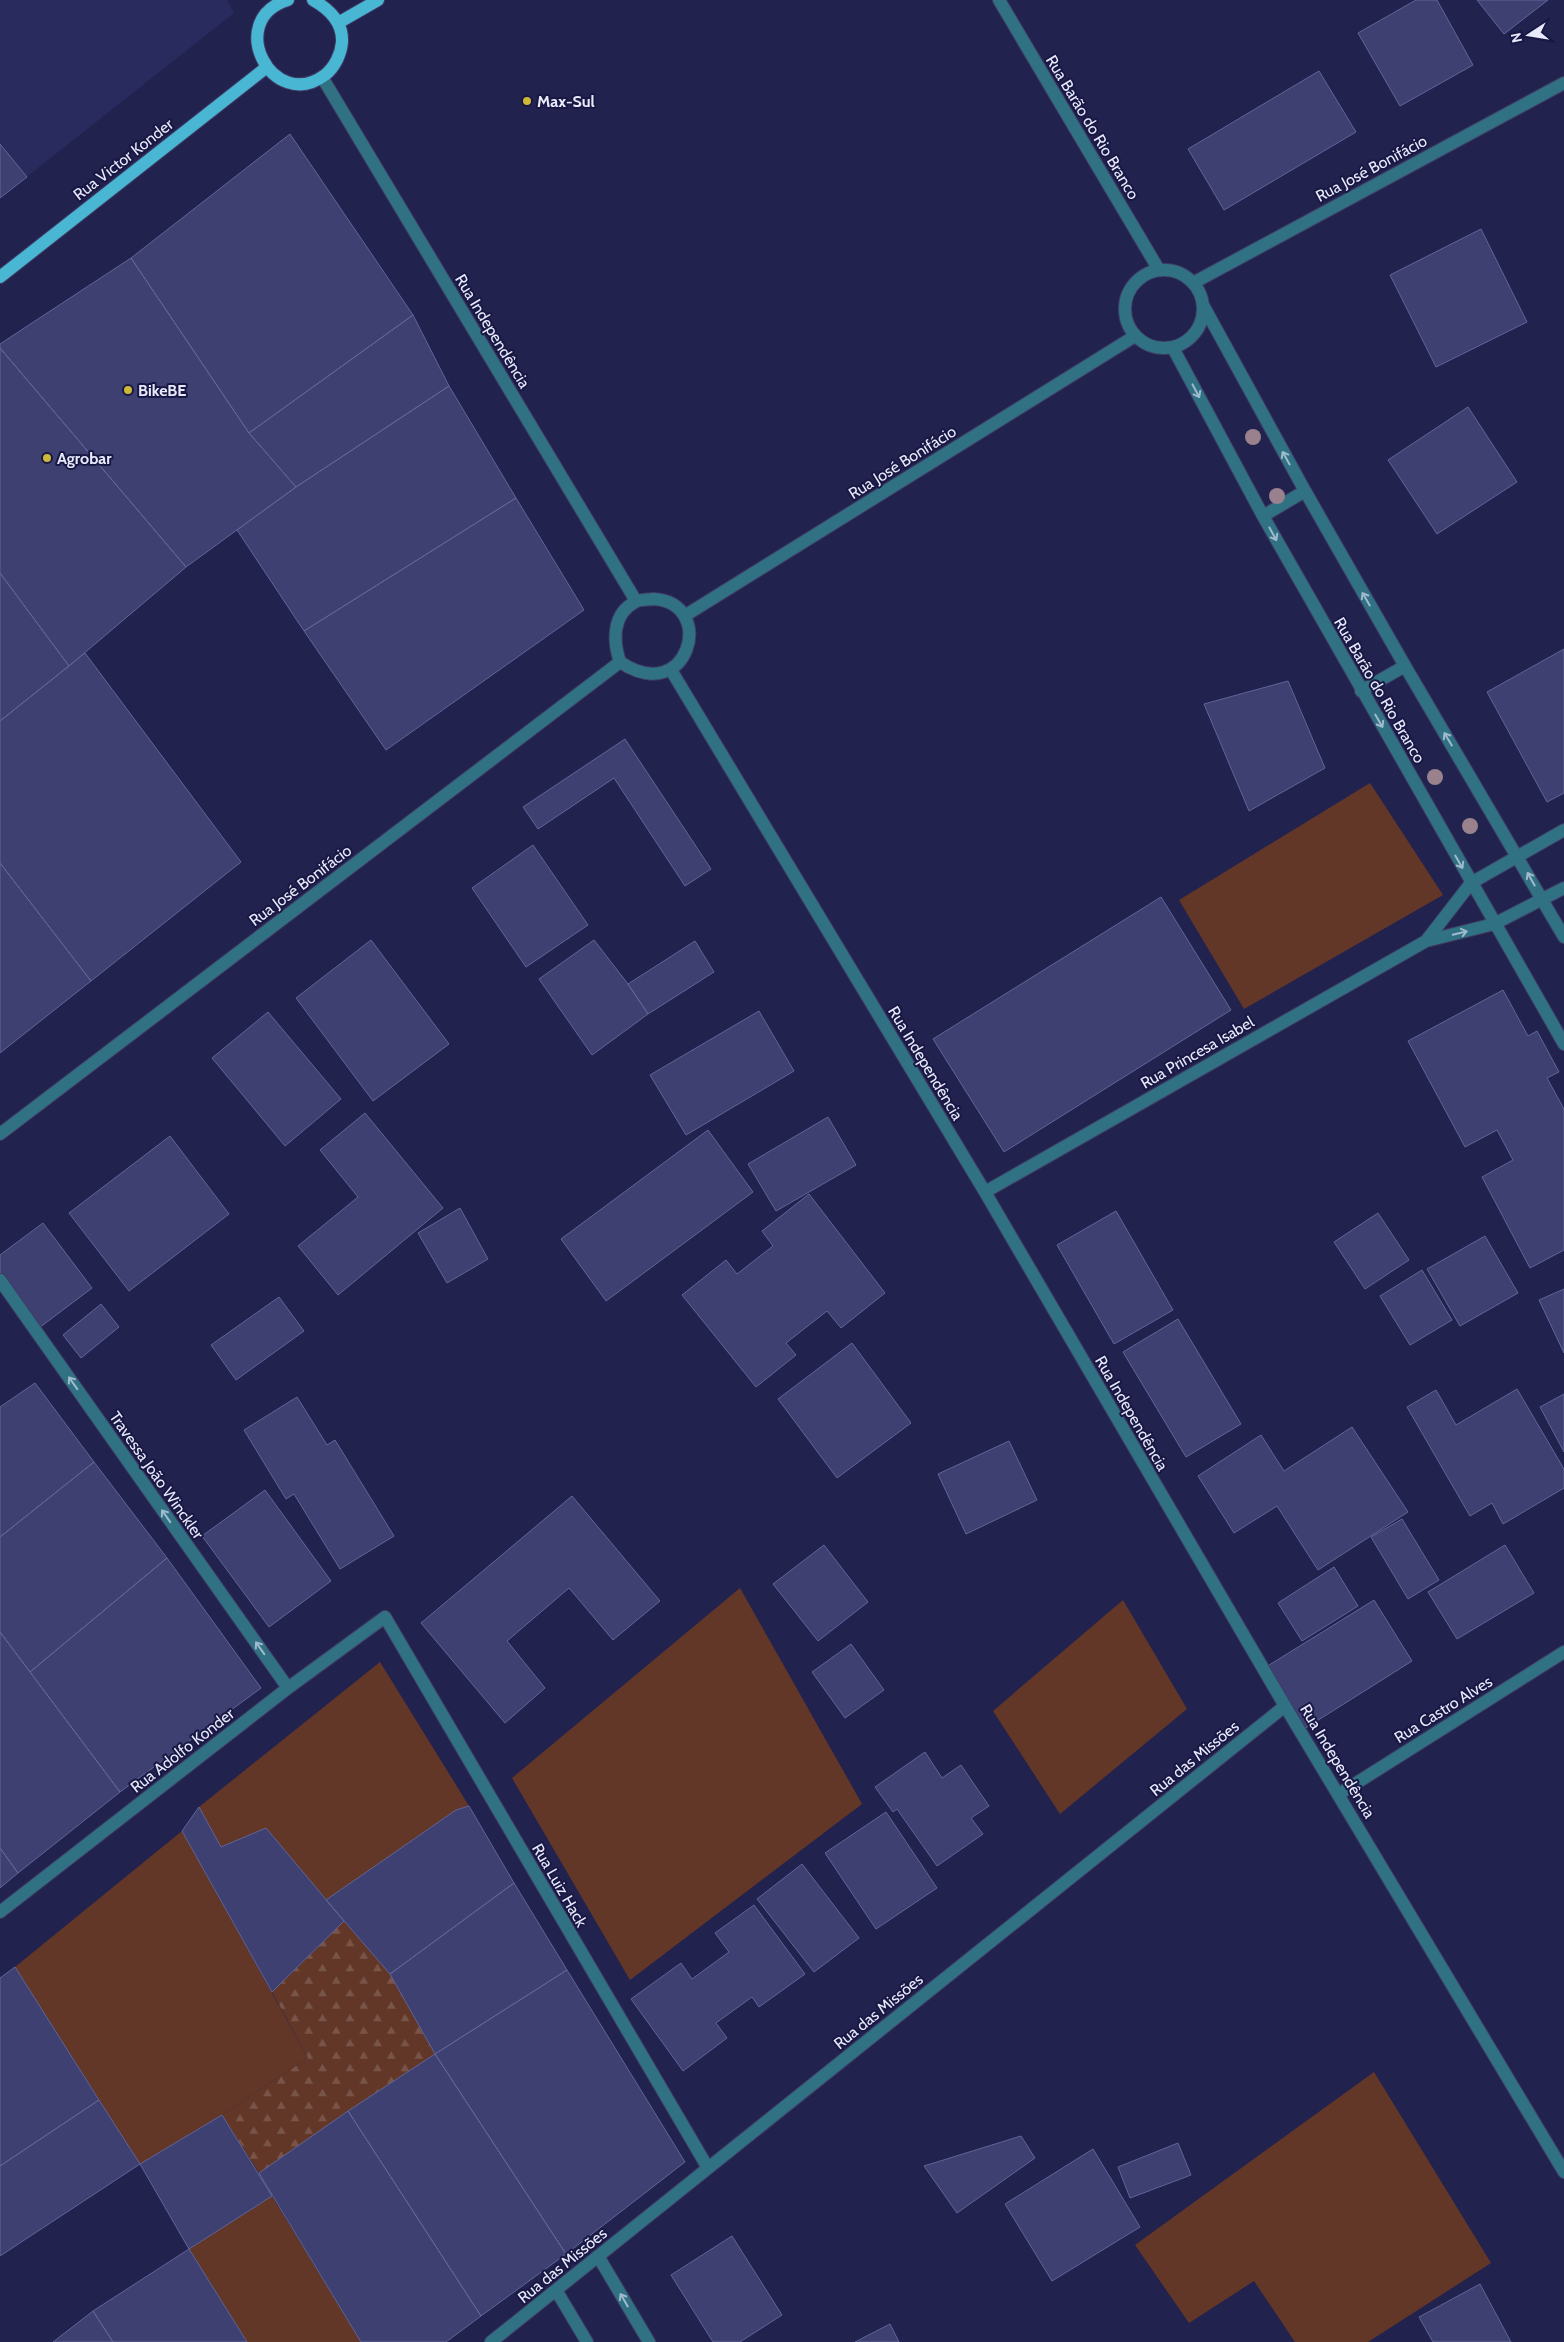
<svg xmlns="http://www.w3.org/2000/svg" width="1564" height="2342" font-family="Cabin,sans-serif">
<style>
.built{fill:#292a5d}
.grass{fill:#633728}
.forest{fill:url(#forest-firs)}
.building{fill:#3d4070;stroke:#616598}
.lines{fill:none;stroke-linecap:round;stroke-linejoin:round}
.minor-casing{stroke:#3e3e67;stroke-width:14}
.major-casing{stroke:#3e3e67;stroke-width:14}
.minor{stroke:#317184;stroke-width:12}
.major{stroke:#49b6d4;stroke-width:12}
.tree{fill:#99828e}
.oneway{stroke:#9fbacc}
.poi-dot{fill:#ceb837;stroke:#191844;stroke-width:2}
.labels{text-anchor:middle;stroke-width:4;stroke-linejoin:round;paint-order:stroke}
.poi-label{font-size:16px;font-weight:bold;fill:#e8eafc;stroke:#191844;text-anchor:start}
.street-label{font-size:16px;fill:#e8eafc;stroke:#191844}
</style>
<defs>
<pattern id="forest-firs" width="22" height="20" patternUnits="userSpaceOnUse" patternTransform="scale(1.25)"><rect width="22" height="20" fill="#633728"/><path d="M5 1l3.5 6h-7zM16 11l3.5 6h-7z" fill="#795448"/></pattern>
</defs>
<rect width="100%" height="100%" fill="#22224f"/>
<path class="built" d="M0,0h227l7,13 -234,185z"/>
<path class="grass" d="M1370,783l73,112 -199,114 -65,-109z
M740,1588l122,216 -232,176 -118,-202z
M1123,1600l64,109 -127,105 -67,-103z
M380,1662l89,144 -13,4 -130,90 -60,-72 -45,19 -22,-40z
M182,1831l126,227 -86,57 -82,49 -125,-197z
M1374,2072l117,191 -123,79h-73l-41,-61 -65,42 -54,-78z
M272,2196l89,146h-114l-58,-93z"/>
<path class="forest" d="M344,1921l46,53 45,80 -176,119 -37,-58 86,-57 -36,-66z"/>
<path class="building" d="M1416,0h21l36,65 -73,41 -42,-73z
M1477,0h71l-44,34z
M1319,71l37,61 -132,78 -36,-61z
M290,134l123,181 -164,118 -118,-175z
M0,144l27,33 -27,21z
M1481,229l46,93 -91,45 -46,-92z
M131,258l118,175 47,54 -110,80 -186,-219v-4z
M413,315l36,71 -153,101 -47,-54z
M0,348l186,219 -117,99 -69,-93z
M449,386l67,112 -212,133 -67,-101 59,-43z
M1468,407l49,75 -80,52 -49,-74z
M516,498l68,112 -198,140 -82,-119z
M0,573l69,93 -69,55z
M1564,649v144l-17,9 -60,-110z
M85,653l156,209 -150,119 -91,-118v-142z
M1288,681l37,87 -76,43 -45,-107z
M625,739l86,130 -26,17 -71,-108 -76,51 -15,-22z
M533,845l55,80 -62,42 -54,-79z
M0,863l91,118 -91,72z
M1161,897l70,113 -227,142 -71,-113z
M371,940l78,104 -76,57 -77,-103z
M594,940l34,44 20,30 -56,41 -53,-76z
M695,941l19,31 -66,42 -20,-30z
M1503,990l25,46 9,-5 22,41 -12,6 17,31v141l-34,18 -48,-91 31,-17 -16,-30 -32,17 -57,-106z
M759,1011l35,60 -108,64 -36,-60z
M268,1012l73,87 -56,47 -73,-88z
M365,1113l78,95 -105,87 -40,-49 60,-49 -38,-47z
M828,1117l28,48 -80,46 -28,-47z
M708,1130l45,62 -147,109 -45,-62z
M170,1136l59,78 -100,77 -60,-78z
M809,1194l76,99 -44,35 -14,-17 -41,32 10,12 -40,32 -74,-92 44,-35 11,14 36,-28 -11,-15z
M460,1208l28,51 -41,24 -29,-50z
M1116,1211l57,99 -59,34 -57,-99z
M1378,1213l31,47 -44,29 -31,-47z
M43,1223l49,65 -53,40 -39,-51v-22z
M1485,1236l33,57 -58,33 -33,-57z
M1422,1270l30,50 -42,25 -30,-49z
M1564,1289v64l-25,-53z
M279,1297l25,34 -68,49 -25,-35z
M101,1304l18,23 -38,31 -18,-23z
M1178,1319l63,105 -55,33 -63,-105z
M852,1343l59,80 -74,55 -59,-79z
M35,1383l59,79 -94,75v-130z
M1517,1389l47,80v19l-61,36 -11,-21 -22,13 -63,-109 29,-17 20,35z
M1564,1394v58l-24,-45z
M297,1397l30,48 8,-5 59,96 -54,33 -46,-75 -8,5 -42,-69z
M1352,1427l56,85 -90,58 -41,-64 -43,27 -36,-57 63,-41 23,36z
M1009,1441l28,59 -71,34 -28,-60z
M94,1462l73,96 -137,114 -30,-40v-95z
M265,1490l66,91 -62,46 -67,-91z
M572,1496l88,105 -47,39 -44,-52 -62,53 38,47 -40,35 -84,-100z
M1402,1519l37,61 -31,19 -37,-62z
M824,1545l44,57 -50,39 -45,-57z
M1505,1545l29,48 -77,46 -29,-47z
M167,1558l94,130 -141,104 -90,-120z
M1334,1567l24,39 -56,35 -24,-38z
M1374,1600l38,61 -108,68 -38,-62z
M0,1632l120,160 -102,81 -18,-25z
M851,1644l33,46 -39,28 -33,-46z
M925,1752l17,26 19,-13 28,41 -18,12 12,16 -46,32 -40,-57 -4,3 -18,-25z
M469,1806l45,77 -124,91 -64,-74 130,-90z
M199,1807l22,40 45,-19 78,93 -72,71 -90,-161z
M886,1812l51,76 -61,41 -51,-76z
M0,1848l18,25 -18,15z
M802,1864l57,74 -45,34 -57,-73z
M514,1883l53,87 -132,84 -45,-80z
M754,1905l51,69 -46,33 -7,-10 -36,26 11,15 -44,33 -52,-72 50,-36 11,16 37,-27 -14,-19z
M15,1967l84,133 -99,66v-188z
M567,1970l118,192 -119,92 -131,-200z
M435,2054l131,200 -85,62 -133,-205z
M99,2100l41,64 -140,92v-90z
M348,2111l133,205 -35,26h-85l-102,-169z
M222,2115l50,81 -83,53 -49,-85z
M1021,2136l14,22 -78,55 -33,-47z
M1178,2143l13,32 -61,23 -12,-31z
M1093,2149l47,78 -88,54 -47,-77z
M732,2236l50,79 -42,27h-27l-42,-67z
M189,2249l58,93h-134l-20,-31z
M1480,2284l31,58h-78l-14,-25z
M93,2311l20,31h-60z
M890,2324l9,18h-44z"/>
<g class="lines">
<g class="minor-casing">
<path id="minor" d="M999,0l160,270
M322,77l314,524
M1125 309a39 39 0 1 1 78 0a39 39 0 1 1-78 0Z
M1193,283l371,-200
M1203,305l102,186 100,175 159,271
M1173,348l90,168 301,528
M1263,516l42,-25
M654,599c63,4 35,109 -34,63 -7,-21 -8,-48 15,-60 5,-3 13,-2 19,-3z
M686,615l449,-279
M671,670l314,522 300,514 279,466
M1361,691l44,-25
M1426,941l45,-58 93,-53
M0,1134l620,-472
M985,1192l441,-251 68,-17 70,-36
M0,1280l288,408
M1339,1794l225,-142
M0,1912l288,-224 97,-71 323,551
M598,2256l51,86
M556,2290l31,52
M491,2342l794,-636"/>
</g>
<g class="major-casing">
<path id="major" d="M288,0c-64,19 -16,114 37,75 10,-8 16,-21 17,-33 1,-20 -13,-33 -29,-42
M338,23l40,-23
M0,277l267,-210"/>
</g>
<use href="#minor" class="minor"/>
<use href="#major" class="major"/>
</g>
<g class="tree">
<circle cx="1253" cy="437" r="8"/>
<circle cx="1277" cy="496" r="8"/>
<circle cx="1435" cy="777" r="8"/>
<circle cx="1470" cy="826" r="8"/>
</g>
<defs><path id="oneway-shaft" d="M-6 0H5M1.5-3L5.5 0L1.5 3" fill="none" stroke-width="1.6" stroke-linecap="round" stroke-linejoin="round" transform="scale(1.25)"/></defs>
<g class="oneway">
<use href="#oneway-shaft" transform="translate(1196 391) rotate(62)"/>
<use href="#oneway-shaft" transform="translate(1286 458) rotate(-119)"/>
<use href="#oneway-shaft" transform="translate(1273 534) rotate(61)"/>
<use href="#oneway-shaft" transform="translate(1366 599) rotate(-120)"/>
<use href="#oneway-shaft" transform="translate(1379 721) rotate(60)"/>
<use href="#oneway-shaft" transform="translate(1448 739) rotate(-121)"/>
<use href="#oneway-shaft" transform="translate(1459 862) rotate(60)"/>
<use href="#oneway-shaft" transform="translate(1531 879) rotate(-119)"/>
<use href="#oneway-shaft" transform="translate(1460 933) rotate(-14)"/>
<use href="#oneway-shaft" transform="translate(73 1383) rotate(-125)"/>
<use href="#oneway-shaft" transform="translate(166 1516) rotate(-125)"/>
<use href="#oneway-shaft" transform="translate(260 1648) rotate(-125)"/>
<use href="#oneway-shaft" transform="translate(624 2300) rotate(-120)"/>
</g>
<g class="poi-dot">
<circle cx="527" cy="101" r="5"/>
<circle cx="128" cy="390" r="5"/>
<circle cx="47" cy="458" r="5"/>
</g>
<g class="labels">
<g class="poi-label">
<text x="537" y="107">Max-Sul</text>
<text x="138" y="396">BikeBE</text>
<text x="57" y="464">Agrobar</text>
</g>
<g class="street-label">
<text transform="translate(1093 127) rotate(59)" y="6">Rua Barão do Rio Branco</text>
<text transform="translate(123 159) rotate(-38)" y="6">Rua Victor Konder</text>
<text transform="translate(1371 168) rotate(-28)" y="6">Rua José Bonifácio</text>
<text transform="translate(493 331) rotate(59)" y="6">Rua Independência</text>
<text transform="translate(902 462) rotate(-32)" y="6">Rua José Bonifácio</text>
<text transform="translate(1380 690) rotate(60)" y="6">Rua Barão do Rio Branco</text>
<text transform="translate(300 885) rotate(-37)" y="6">Rua José Bonifácio</text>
<text transform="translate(1197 1052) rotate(-30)" y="6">Rua Princesa Isabel</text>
<text transform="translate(926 1063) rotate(59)" y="6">Rua Independência</text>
<text transform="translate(1132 1413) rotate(60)" y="6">Rua Independência</text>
<text transform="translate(157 1475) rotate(55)" y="6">Travessa João Winckler</text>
<text transform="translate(1443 1709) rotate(-32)" y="6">Rua Castro Alves</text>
<text transform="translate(182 1750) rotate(-38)" y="6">Rua Adolfo Konder</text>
<text transform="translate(1194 1758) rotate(-39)" y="6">Rua das Missões</text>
<text transform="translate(1338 1761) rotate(59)" y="6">Rua Independência</text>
<text transform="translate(560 1885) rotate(60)" y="6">Rua Luiz Hack</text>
<text transform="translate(878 2011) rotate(-39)" y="6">Rua das Missões</text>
<text transform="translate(562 2265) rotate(-39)" y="6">Rua das Missões</text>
</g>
</g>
<g transform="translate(1529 35) rotate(258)" stroke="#191844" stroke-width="4" paint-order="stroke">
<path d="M0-4L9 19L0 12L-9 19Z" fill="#e8eafc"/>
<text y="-8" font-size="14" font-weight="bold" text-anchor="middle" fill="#e8eafc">N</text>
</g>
</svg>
